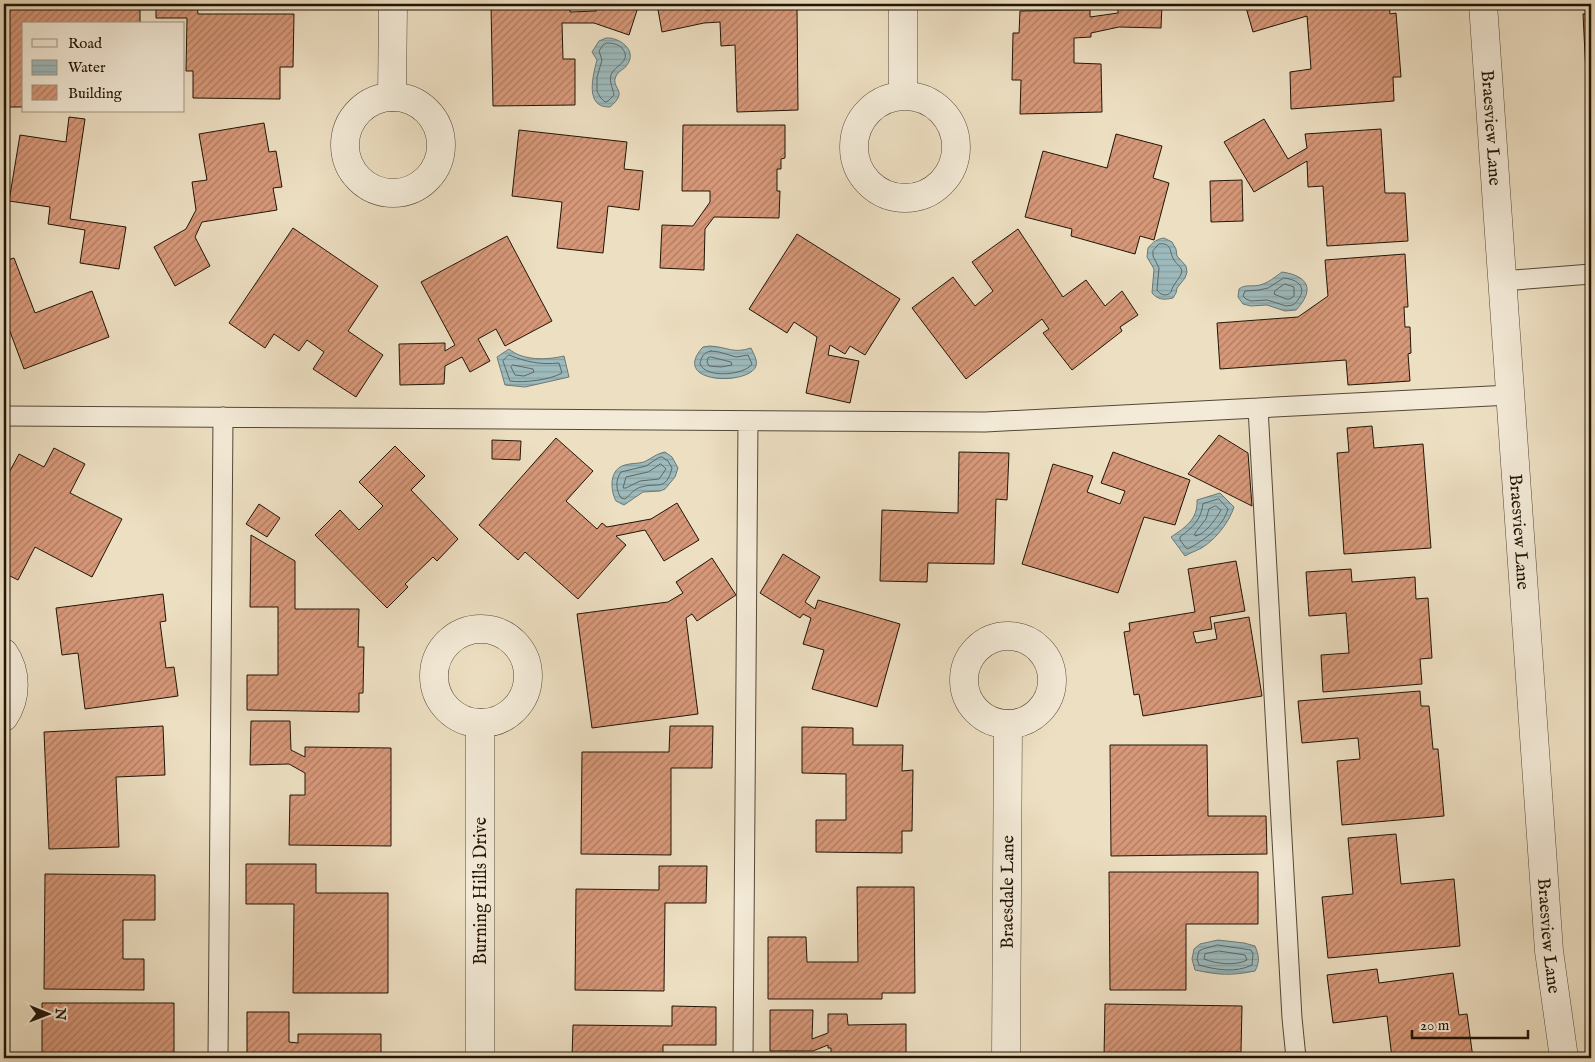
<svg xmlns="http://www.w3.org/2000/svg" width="1595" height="1062" font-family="'IM FELL English',serif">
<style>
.water{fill:url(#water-rules);stroke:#6b7874}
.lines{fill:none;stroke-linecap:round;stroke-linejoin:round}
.shore{stroke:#5f6862;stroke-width:1}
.building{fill:url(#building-hatch);stroke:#211506}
.service-casing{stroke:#544835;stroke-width:21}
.minor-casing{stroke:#544835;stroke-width:29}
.service{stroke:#f3ead7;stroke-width:19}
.minor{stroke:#f3ead7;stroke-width:28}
.labels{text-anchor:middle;stroke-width:5;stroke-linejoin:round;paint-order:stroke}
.street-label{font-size:18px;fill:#211506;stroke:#f3ead7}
</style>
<defs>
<pattern id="water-rules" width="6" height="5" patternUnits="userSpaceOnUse" patternTransform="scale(1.25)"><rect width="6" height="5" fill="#9dbabd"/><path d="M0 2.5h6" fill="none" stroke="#879fa1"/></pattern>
<pattern id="building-hatch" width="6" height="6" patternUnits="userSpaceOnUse" patternTransform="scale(1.25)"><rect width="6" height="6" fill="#d79879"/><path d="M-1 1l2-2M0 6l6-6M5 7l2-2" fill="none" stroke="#ae7b61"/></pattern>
</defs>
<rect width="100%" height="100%" fill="#eddfc2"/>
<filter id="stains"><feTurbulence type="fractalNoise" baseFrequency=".004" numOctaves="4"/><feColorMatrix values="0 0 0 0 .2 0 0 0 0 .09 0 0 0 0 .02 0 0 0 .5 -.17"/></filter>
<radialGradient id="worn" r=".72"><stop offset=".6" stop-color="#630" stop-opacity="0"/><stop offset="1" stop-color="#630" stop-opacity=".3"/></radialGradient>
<path class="water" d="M606,38c13,-1 32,12 21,27 -2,4 -9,6 -11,11 -6,13 14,14 -6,31 -26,1 -17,-32 -13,-47l-5,-8 7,-11z
M1164,238l8,4 4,7 1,7 9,10 1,6 -2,6 -8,10 -1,5 -3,5c-9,2 -15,2 -21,-5l2,-24 -7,-12 1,-9c5,-6 9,-9 16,-10z
M1282,272c27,4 33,18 14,38l-11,1 -18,-6 -16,1 -8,-2 -5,-7 1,-8c6,-5 13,-2 21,-4 8,-2 15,-8 22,-13z
M710,346c18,1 23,8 41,2 2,5 7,12 5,18 -7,20 -87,18 -53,-19z
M509,349c14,12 38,11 55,7l5,21 -44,10 -20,-2 -8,-28z
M665,452l7,5 6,11 -3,9 -10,12 -5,2 -17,1 -19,13 -8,-4c-6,-11 -7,-32 9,-36 6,-2 12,-1 19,-3 8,-4 12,-8 21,-10z
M1220,493l14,14c-5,15 -16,29 -28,38 -6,5 -15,7 -21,11l-14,-19c15,-10 27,-18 26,-37z
M1218,940l26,3 11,3c4,9 5,16 0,25 -25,5 -36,4 -60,-1l-3,-11 2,-10 6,-5z"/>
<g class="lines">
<path class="shore" d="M607,43c5,0 11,1 15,5 11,14 -8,17 -11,27 -2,8 2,13 3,20l-6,6 -3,1 -5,-5 -3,-6v-14l5,-17 -3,-9 4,-6z
M1159,244c14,-2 10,9 15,16 3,5 10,8 7,14 -3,7 -8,10 -10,18 -4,5 -11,3 -14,-2l2,-22 -6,-12v-5z
M1284,278c19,2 24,14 9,27l-7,1 -19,-6 -16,1 -5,-2 -3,-3 2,-5 14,-1 9,-2z
M1285,284l9,3v9l-4,3h-4l-12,-5 1,-3z
M711,351l8,1 17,5 12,-2 4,9c-7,11 -46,15 -52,0 1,-7 4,-12 11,-13z
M509,355c17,7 32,10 50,8l3,10c-12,7 -38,10 -52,8l-7,-20z
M711,357l20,5 1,3 -11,2 -12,-1 -2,-4 1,-4z
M513,365l20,4 1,3 -10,4 -9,-1 -4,-8z
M662,457l6,4 4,7c-6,24 -15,14 -31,19 -7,2 -11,8 -16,12l-4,-1c-5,-8 -6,-18 0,-26l25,-6 12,-8z
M661,464l5,5 -7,10 -19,2 -14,7h-3l3,-11 22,-5z
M1219,499l9,10c-5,18 -24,31 -40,40l-2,-1 -6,-8v-3c13,-10 21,-17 23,-33z
M1216,506l5,4c-5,9 -16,25 -26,26v-3l11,-14 3,-10z
M1218,945l33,5 2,4 -1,11c-16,8 -36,5 -53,0l-2,-6 2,-8 4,-2z
M1219,951l26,4 2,5c-11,6 -31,4 -43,-1l1,-5z"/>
</g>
<path class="building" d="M4,4h84l1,5h8l1,-5h42v20h-116v83h-20z
M156,4h41l1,10h96l-1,53h-13v32l-87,-1v-27h-7l1,-53h-31z
M570,4v8l26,-1 2,-7h41l-10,31 -35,-12h-32l1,36h12v46l-82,1 -2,-101z
M657,4h47l1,6 92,-4 1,104 -61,2 -2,-67 -14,1 -1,-24 -16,1 -42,9z
M1118,4h44l-1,24 -42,-1 -28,6v4l-17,1v25l27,1 1,48 -82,2 1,-34h-9l1,-47h6l1,-22 70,-1v7l28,-4z
M1245,4h144l1,10 6,-1 5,64h-8l1,24 -103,8 -1,-37 21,-3 -4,-53 -54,16z
M1591,13v60l-5,1 -3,-60z
M69,117l16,2 -15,100 56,8 -7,42 -39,-6 5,-33 -37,-6 2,-17 -41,-6 11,-66 46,7z
M1264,119l24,40 19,-11 -2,-14 76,-5 4,64h20l3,48 -81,5 -4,-60 -15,1 -1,-26 -53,31 -30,-50z
M264,123l5,29 7,-1 6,36 -9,1 4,22 -75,12 -7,15 15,29 -35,20 -21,-39 32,-18 10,-19 -4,-28 15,-2 -8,-46z
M683,125h102v33l-4,1v10h-4v22h3l-1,27 -65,-1 -9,12 -1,41 -44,-2 2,-43 31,1 17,-24v-11h-28z
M519,130l108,12 -3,27 19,2 -4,39 -31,-4 -5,47 -46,-5 5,-46 -50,-6z
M1116,134l46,12 -9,32 16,5 -15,57 -14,-4 -5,18 -64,-18 1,-7 -47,-12 18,-66 64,17z
M1242,180l1,41 -32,1 -1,-41z
M293,228l85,58 -30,45 35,24 -27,42 -43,-28 11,-17 -17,-12 -8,11 -25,-17 -9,14 -36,-25z
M1018,229l45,68 23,-17 19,26 17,-15 16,24 -18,12 2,4 -50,39 -29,-37 6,-4 -7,-10 -76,60 -54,-71 41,-31 22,29 18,-15 -21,-29z
M797,234l103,65 -35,56 -15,-9 -5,8 -15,-9 -2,10 31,6 -9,42 -44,-10 11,-56 -23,-15 -7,11 -38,-24z
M507,236l45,85 -47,25 -9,-17 -18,10 12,22 -20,11 -8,-15 -17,9 -1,18 -44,1 -1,-41 46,-1v8l10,-6 -34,-63z
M1405,254l3,53h-4l1,20h5l1,26 -3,1 2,27 -62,4 -2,-25 -126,9 -3,-46 81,-6 30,-21 -3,-36z
M14,258l21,55 57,-22 17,46 -85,32 -15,-40 -5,2v-70z
M1372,426l2,22 49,-4 8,104 -87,6 -7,-101 12,-1 -2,-24z
M1219,435l29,18 4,53 -64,-32z
M556,438l37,33 -27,30 31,28 5,-6 5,4 44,-8 26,-16 22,37 -35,21 -19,-31 -29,6 10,9 -48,54 -53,-47 -7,8 -39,-35z
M492,440l29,1 -1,19 -28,-1z
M395,446l30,30 -14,14 47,49 -21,22 -4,-4 -28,27 3,3 -21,21 -72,-73 25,-25 19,20 24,-24 -24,-24z
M54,448l31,16 -15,29 52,26 -30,58 -57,-30 -17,33 -14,-7v-91l15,-28 25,13z
M959,452l50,1 -2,47 -11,-1 -2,65 -66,-1 -1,19 -47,-1 2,-71 76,3z
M1113,452l77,28 -15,45 -31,-8 -26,76 -96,-29 31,-100 40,12 -6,16 33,12 5,-13 -24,-8z
M259,504l21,14 -13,19 -21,-13z
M251,535l44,26v48h64l-1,38h6l-1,46h-4v19l-112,-2v-35h31v-68h-28z
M783,554l37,23 -15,25 10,7 3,-9 82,24 -23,83 -65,-18 12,-39 -21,-6 8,-26 -8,-4 -3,4 -40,-25z
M712,558l24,37 -39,26 -5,-7 -6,4 12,96 -106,14 -15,-114 91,-12 15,-9 -7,-11z
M1236,561l9,50 -35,6 2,12 -19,3 3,11 21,-4 -3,-16 35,-6 13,79 -119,20 -4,-22 -5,1 -10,-63 6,-1 -1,-8 66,-11 -7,-43z
M1351,569l1,13 63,-5 1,22 12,-1 4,60 -12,1 2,25 -99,8 -2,-37 28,-2 -3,-40 -37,3 -3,-44z
M163,594l3,27 -6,1 6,46 8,-1 4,29 -93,13 -7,-56 -16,2 -6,-47z
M1420,691l1,15h8l4,43h5l6,67 -102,9 -5,-64 23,-2 -2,-21 -56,5 -4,-42z
M251,721h39l1,29 14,7v-10l86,1v98l-102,-1 1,-50h15v-22l-16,-9 -39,1z
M163,726l2,49 -49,2 3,70 -70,2 -5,-117z
M670,726h43l-1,42h-41v87l-90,-1 1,-102h87z
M802,727l51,1v17h50l-1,26 11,-1 -1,61h-10v22l-86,-1v-32h30v-46l-44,-1z
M1110,745h97l1,71h58l1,38 -156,2z
M1396,834l5,50 53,-5 6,67 -132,12 -6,-61 31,-3 -5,-56z
M246,864h70v29h72v100h-95l1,-89h-48z
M659,866h48l-1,37h-41l-1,88 -89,-1 1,-101 83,1z
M1109,872h149v52h-72v66h-76z
M45,874l110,1v45h-32v39h21v31l-100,-1z
M857,887h57l1,106h-33v6h-114v-62h38l1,25h51z
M1377,969l2,14 74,-10 6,42 8,-1 6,44h-81l-5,-42 -54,7 -6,-48z
M42,1003h132v51l-50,1v3h-82z
M1105,1004l137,2 -1,46h-52v6h-85z
M672,1006l44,1v38h-53v13h-91l1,-33 99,1z
M770,1010h43l-1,29 16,-6v-19h19l1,11 58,-1v34h-75v-10h-3v-3l-15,6h-43z
M247,1012h42v30l9,1v-9h83v24h-84v-3h-50z"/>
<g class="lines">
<g class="service-casing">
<path id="service" d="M1502,281l89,-7
M1258,408l34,610 4,40
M4,416l981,6 525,-27
M218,1058l5,-641
M743,1058l5,-637"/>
</g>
<g class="minor-casing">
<g id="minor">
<path id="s1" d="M1483,4l66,947 15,107"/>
<path d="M903,95v-91"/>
<circle cx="905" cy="147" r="51"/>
<path d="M392,97l1,-93"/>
<circle cx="393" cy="145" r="48"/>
<circle cx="481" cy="676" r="47"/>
<circle cx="1008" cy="680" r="44"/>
<path d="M4,653c13,19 13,45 0,64"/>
<path d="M480,1058v-335"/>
<path id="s2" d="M1006,1058l2,-334"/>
</g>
</g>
<use href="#service" class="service"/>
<use href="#minor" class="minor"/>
</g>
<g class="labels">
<g class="street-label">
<text dy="6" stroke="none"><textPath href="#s1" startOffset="124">Braesview Lane</textPath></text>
<text dy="6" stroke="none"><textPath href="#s1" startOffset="529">Braesview Lane</textPath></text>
<text transform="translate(480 891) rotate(-90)" y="6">Burning Hills Drive</text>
<text dy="6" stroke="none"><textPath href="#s2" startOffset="166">Braesdale Lane</textPath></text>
<text dy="6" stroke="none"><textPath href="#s1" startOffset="934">Braesview Lane</textPath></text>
</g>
</g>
<rect width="1595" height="1062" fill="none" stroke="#eddfc2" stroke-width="20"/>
<rect x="5" y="5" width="1585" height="1052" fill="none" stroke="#211506" stroke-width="2.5"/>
<rect x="10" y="10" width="1575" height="1042" fill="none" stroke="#211506"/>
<rect x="22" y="22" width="162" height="90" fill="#f3ead7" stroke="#9f9583"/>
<rect x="32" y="39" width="25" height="8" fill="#f3ead7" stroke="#9f9583"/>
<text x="68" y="48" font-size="15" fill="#211506">Road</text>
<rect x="32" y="60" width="25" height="15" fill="url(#water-rules)" stroke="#9f9583"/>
<text x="68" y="72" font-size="15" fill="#211506">Water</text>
<rect x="32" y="85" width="25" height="15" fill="url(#building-hatch)" stroke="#9f9583"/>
<text x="68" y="98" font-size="15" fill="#211506">Building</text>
<g transform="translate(48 1014) rotate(91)" stroke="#f3ead7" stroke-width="4" paint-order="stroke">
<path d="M0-4L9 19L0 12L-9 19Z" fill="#211506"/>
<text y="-8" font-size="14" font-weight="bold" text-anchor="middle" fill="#211506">N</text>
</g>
<path d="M1412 1030v8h116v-8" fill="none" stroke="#211506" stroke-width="2.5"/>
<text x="1420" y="1030" font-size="15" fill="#211506" stroke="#f3ead7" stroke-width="4" paint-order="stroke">20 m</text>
<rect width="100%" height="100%" filter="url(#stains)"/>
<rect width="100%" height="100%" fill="url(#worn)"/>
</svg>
